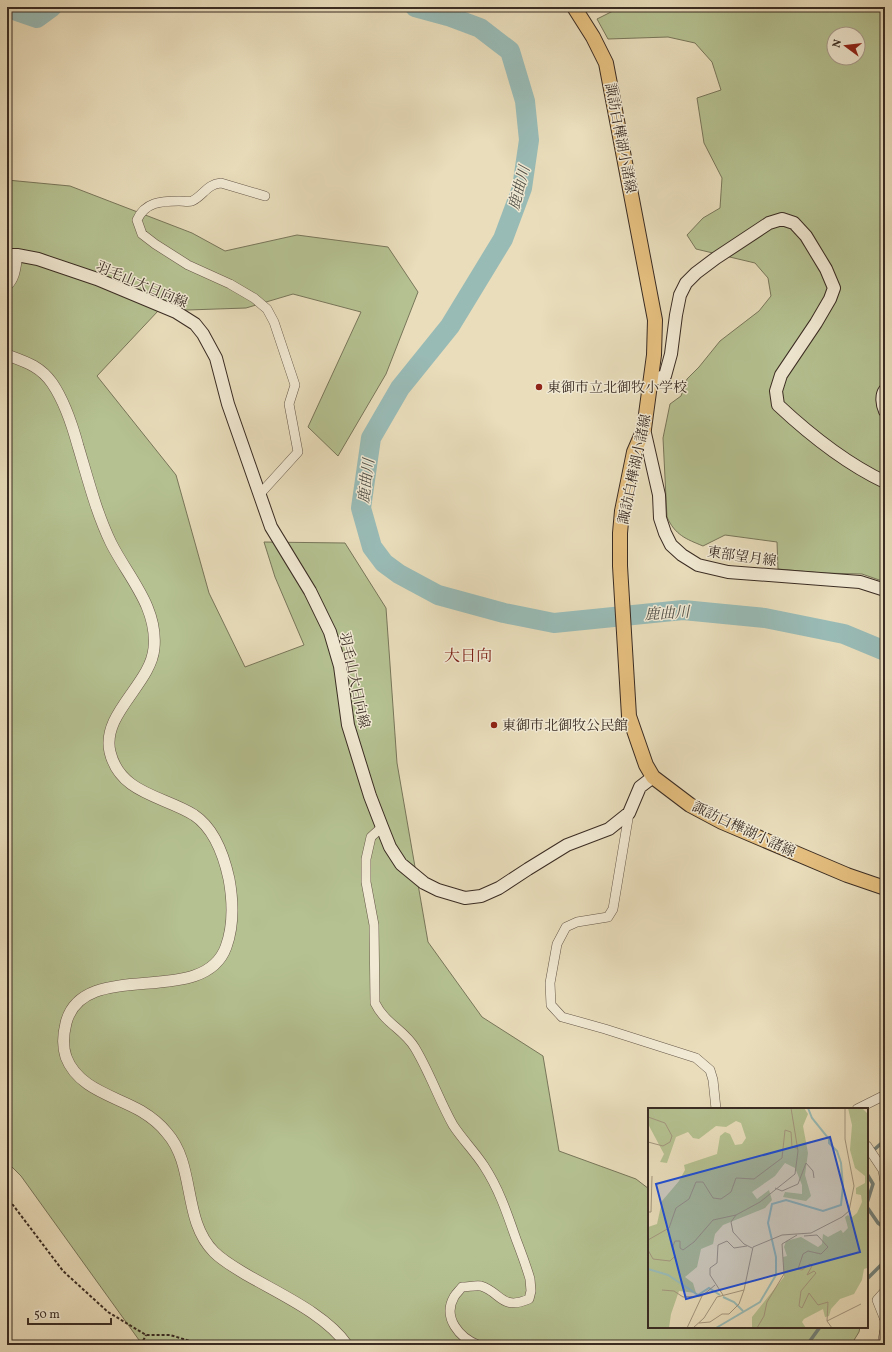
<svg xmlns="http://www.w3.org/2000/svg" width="892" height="1352" font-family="Vollkorn,'Noto Serif JP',serif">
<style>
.green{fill:#b5c191;stroke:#78765a;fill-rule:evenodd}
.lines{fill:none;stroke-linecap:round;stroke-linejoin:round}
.stream{stroke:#73827b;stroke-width:3.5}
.river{stroke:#99bbb6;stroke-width:20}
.minor-casing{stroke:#665849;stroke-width:10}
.tertiary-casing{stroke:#665849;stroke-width:12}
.secondary-casing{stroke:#3a2c23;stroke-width:14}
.primary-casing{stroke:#3a2c23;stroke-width:16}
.path{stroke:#3a2c23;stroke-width:2;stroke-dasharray:3 2;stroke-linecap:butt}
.minor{stroke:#f1e9d3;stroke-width:9}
.tertiary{stroke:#f1e9d3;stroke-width:11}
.secondary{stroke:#f1e9d3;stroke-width:12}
.primary{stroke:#e4be7e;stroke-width:14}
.poi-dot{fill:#8f2418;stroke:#f1e9d3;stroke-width:1.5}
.labels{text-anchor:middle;stroke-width:3;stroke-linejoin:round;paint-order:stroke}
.street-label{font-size:14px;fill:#3a2c23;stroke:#f1e9d3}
.poi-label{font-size:14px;fill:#3a2c23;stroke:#f1e9d3;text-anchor:start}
.water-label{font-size:15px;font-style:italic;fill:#525048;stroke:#f1e9d3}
.quarter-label{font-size:16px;fill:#7a1f14;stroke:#f1e9d3}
.inset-river{fill:none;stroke:#99bbb6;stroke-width:2}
.inset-road{fill:none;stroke:#a3967e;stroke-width:1}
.view{fill:#1d4ed8;fill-opacity:0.15;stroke:#1d4ed8;stroke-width:2}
.inset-edge{fill:none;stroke:#3a2c23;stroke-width:2}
</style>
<rect width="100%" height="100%" fill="#e9ddbb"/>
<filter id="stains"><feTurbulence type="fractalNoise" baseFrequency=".005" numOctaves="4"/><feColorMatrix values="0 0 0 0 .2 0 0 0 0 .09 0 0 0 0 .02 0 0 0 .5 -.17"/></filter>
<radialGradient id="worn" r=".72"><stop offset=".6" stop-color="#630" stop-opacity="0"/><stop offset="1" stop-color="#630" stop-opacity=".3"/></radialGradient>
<path class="green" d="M621,7h264v575l-23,-8 -40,-1 -44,-4 -1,-27 -52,-7 -22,11c-17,-7 -28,-11 -36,-29l-4,-79 7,-34 11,-8 6,-17 12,-12 21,-26 39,-30 12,-15 -3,-18 -13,-15 -59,-14 -9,-14 16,-17 17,-10 2,-30 -18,-35 -7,-45 24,-8 -9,-28 -17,-19 -27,-6 -60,2 -11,-20zM834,34h24v24h-24z
M7,180l63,6 122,47 33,18 72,-16 91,12 30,45 -32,82 -48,82 -30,-29 53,-115 -68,-18 -47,14 -88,3 -61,65 79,99 33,118 36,74 59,-22 -29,-68 -11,-35 81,1 41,65 11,155 31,179 54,75 61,39 16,95 77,28 13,10v138h211l-1,5 -8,13h-701l-11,-5 -118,-164 -14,-14z"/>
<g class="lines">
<path class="stream" d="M867,1156l18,-16
M867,1174l6,10 -6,19
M867,1207l11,16 7,5
M867,1279l18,-18
M807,1345l13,-18"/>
<path class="river" d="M415,7l33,9 32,12 30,23 15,50 4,39 -7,48 -19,51 -53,87 -50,62 -29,50 -10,70 11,39 12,16 15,11 39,21 66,18 50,10 129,-13 82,8 79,16 41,17
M7,8h1l29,10 15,-11"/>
<g class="minor-casing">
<path id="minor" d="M259,495l39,-43 -9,-48 6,-19 -21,-63 -7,-13 -13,-11 -24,-14 -42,-19 -33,-21 -13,-10 -5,-14c8,-18 24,-19 42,-19 4,0 10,1 13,0 11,-5 15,-17 29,-18l44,13
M629,813l-16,96 -5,8 -31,5 -11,5 -9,17 -7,39 1,22 11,12 43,12 91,29 14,12 3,10 3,29
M382,827l-11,10 -5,22v23l8,43 1,78c11,22 29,26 40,45 15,25 24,52 38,77 9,14 22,27 31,41 15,23 23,47 32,73 5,13 10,26 14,40l1,12 -2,8c-28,12 -28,-7 -48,-13 -5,-1 -13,1 -19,1 -2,3 -6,6 -8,10 -12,21 6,41 24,48
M857,1109l28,-14
M867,1146l16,24 2,12
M885,1291l-8,9 8,20
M882,1345l3,-16"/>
</g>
<g class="tertiary-casing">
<path id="tertiary" d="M7,285c8,-8 8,-19 10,-30
M7,355c19,7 33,11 45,28 13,19 20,41 26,63 10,33 18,66 33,97 17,34 47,64 43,105 -3,36 -53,66 -44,104 10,42 54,44 84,63 21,14 30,41 35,64 4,22 5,46 -3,68 -23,63 -143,9 -160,76 -3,12 -4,22 0,34 12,32 49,39 75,54 10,6 19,13 26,22 29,33 15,87 47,119 8,8 18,14 28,20 33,20 83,41 105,73"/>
</g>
<g class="secondary-casing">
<path id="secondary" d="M7,255h10l21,4 59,20 79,33 19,12 8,10 13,24 12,46 43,123 39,64 20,41 10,34 8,59 22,71 12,31 8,20 11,17 23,19 14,7 27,8 16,-2 18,-8 29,-19 39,-24 42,-16 20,-16 11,-26 13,-10
M651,380l14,-4 6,-22 5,-39 4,-20 6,-12 10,-10 20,-15 53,-35 13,-4 12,4 12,13 20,33 8,19 -4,11 -14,24 -35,52 -5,16 2,14c31,29 69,59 107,77
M885,390c-4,5 -3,15 0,21
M644,429l15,66 1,23 5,15 6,12 11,10 16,10 30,7 132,10 25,8"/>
</g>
<g class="primary-casing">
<path id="primary" d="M574,7l19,30 13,26 49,257 -1,35 -10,74 -10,23 -12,59 -2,22v33l9,150 17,49 7,12 37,28 32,17 125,53 38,13"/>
</g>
<path class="path" d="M7,1203l6,2 50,66 45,41 38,23h24l33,10
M141,1345l5,-10"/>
<use href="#minor" class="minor"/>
<use href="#tertiary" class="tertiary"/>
<use href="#secondary" class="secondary"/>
<use href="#primary" class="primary"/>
</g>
<g class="poi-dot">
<circle cx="539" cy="387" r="4"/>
<circle cx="494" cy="725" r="4"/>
</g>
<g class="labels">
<g class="street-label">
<text transform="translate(621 138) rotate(79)" y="5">諏訪白樺湖小諸線</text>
<text transform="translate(142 284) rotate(23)" y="5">羽毛山大日向線</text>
<text transform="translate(634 469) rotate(-78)" y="5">諏訪白樺湖小諸線</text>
<text transform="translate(742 556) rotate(8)" y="5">東部望月線</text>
<text transform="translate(355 680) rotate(78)" y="5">羽毛山大日向線</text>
<text transform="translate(744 829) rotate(25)" y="5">諏訪白樺湖小諸線</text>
</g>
<g class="poi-label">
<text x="547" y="392">東御市立北御牧小学校</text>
<text x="502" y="730">東御市北御牧公民館</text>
</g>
<g class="water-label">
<text transform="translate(519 188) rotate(-75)" y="5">鹿曲川</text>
<text transform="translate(366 481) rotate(-83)" y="5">鹿曲川</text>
<text transform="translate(667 613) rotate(-3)" y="5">鹿曲川</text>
</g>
<g class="quarter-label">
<text x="468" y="661">大日向</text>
</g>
</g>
<g transform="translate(648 1108)">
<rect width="220" height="220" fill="#e9ddbb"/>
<path d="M0,0h156l4,6 -5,12 5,27 -3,22 6,21 -5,5 -23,-4 2,-5 17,2v-9l-7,-17 -10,-5 -10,13 -23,16 5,7 12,-9 3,10 -7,8 -42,17 -8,9 -2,10 -12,5 -4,18 -12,10 8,6 3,10 -17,-2 -8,23 -2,14h-21v-101l9,-3 5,-23 17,-20 6,-11 -1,-5 33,-11 3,-18 5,-4 5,2 5,11 7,-1 4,-6 -5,-15 -5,-2 -10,6 -10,-1 -17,13 -6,-1 -5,-6 -12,5 -9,26 -7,-1 4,-8 -16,-30zM200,0h14l6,6 -1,154 -3,1 -2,11 -8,14 -14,5 -9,10 -2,7 -4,1 -2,-8 -19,10 -2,3 4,6h-54v-11l32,-40 -1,-20 4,-1 -3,-9 2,-6 15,-4 17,10 4,-3 1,-10 5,3 13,-7 2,3 5,-5 -3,-11 3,-2 3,3 6,-5 5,-11 -1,-7 -5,-1v-6l9,-5v-7l-10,-8 -5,-18 2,-25z" fill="#b5c191"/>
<path class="inset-river" d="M0,161l20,6 30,20 11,-7 11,7M75,189l11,5 9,9M68,220l44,-26 16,-27v-18l-8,-34 4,-19 14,-4 37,11 18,-6 2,-19 -2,-23 -4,-12 -8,-8v-4l-17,-21 -4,-10"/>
<path class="inset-road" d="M0,9l17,6 7,13 -2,6 -7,4 -15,-4M127,80l7,3 16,-7 8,-21 7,8 1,7M0,104h3l1,-36M156,128l13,-1 11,12 -7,7 -13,-3 -5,3 -5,15 4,1 8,-6 2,2 -5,9 7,-4 2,2 -15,18 -2,15 3,2 7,-15 9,12 10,-3 -1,19 5,7M0,132l21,-12 7,-20 13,-9 7,-17h7l10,16 8,1 10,-7 5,-14 18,1 28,-21 3,-28 6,2 1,15 5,1M104,140l-8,-4 -11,-12 -2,-10 5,-7 24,-13 35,-28 3,-23 -7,-43M0,142l5,9 17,2 5,-5 -2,-10 2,-5h5v7l3,2 11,-8 19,-22 23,-5M14,182l12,1 9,6 19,-1M75,187l-13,-20v-7l7,-5 1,-18 9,-4 7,7 13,-2M179,213l34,-17M51,215l11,-1 12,-8h7l10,-10 5,-14M39,220l15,-32 13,-11M45,220l11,-10 13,-21 27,-7 9,-43 29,-12 29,-2 31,-16 7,-6 5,-25 -9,-47v-31M109,220l7,-12 3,-14 17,-28 -2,-30 15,-9"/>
<path class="view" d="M182,29l30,115 -174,47 -30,-115z"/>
<rect width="220" height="220" class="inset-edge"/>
</g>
<rect width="892" height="1352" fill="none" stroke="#e9ddbb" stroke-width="24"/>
<rect x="8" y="8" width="876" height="1336" fill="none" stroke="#3a2c23" stroke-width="2"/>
<rect x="12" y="12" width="868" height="1328" fill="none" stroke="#3a2c23"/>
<g transform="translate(846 46) rotate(285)"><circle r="19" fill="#f1e9d3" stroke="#a89d8d"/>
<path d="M0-3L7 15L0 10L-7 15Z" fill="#8f2418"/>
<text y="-6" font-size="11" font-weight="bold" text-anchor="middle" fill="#3a2c23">N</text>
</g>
<path d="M28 1318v6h83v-6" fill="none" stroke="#3a2c23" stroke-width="2"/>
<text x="34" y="1318" font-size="12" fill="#3a2c23" stroke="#f1e9d3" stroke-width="3" paint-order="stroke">50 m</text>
<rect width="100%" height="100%" filter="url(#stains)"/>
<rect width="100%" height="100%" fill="url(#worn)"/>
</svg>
